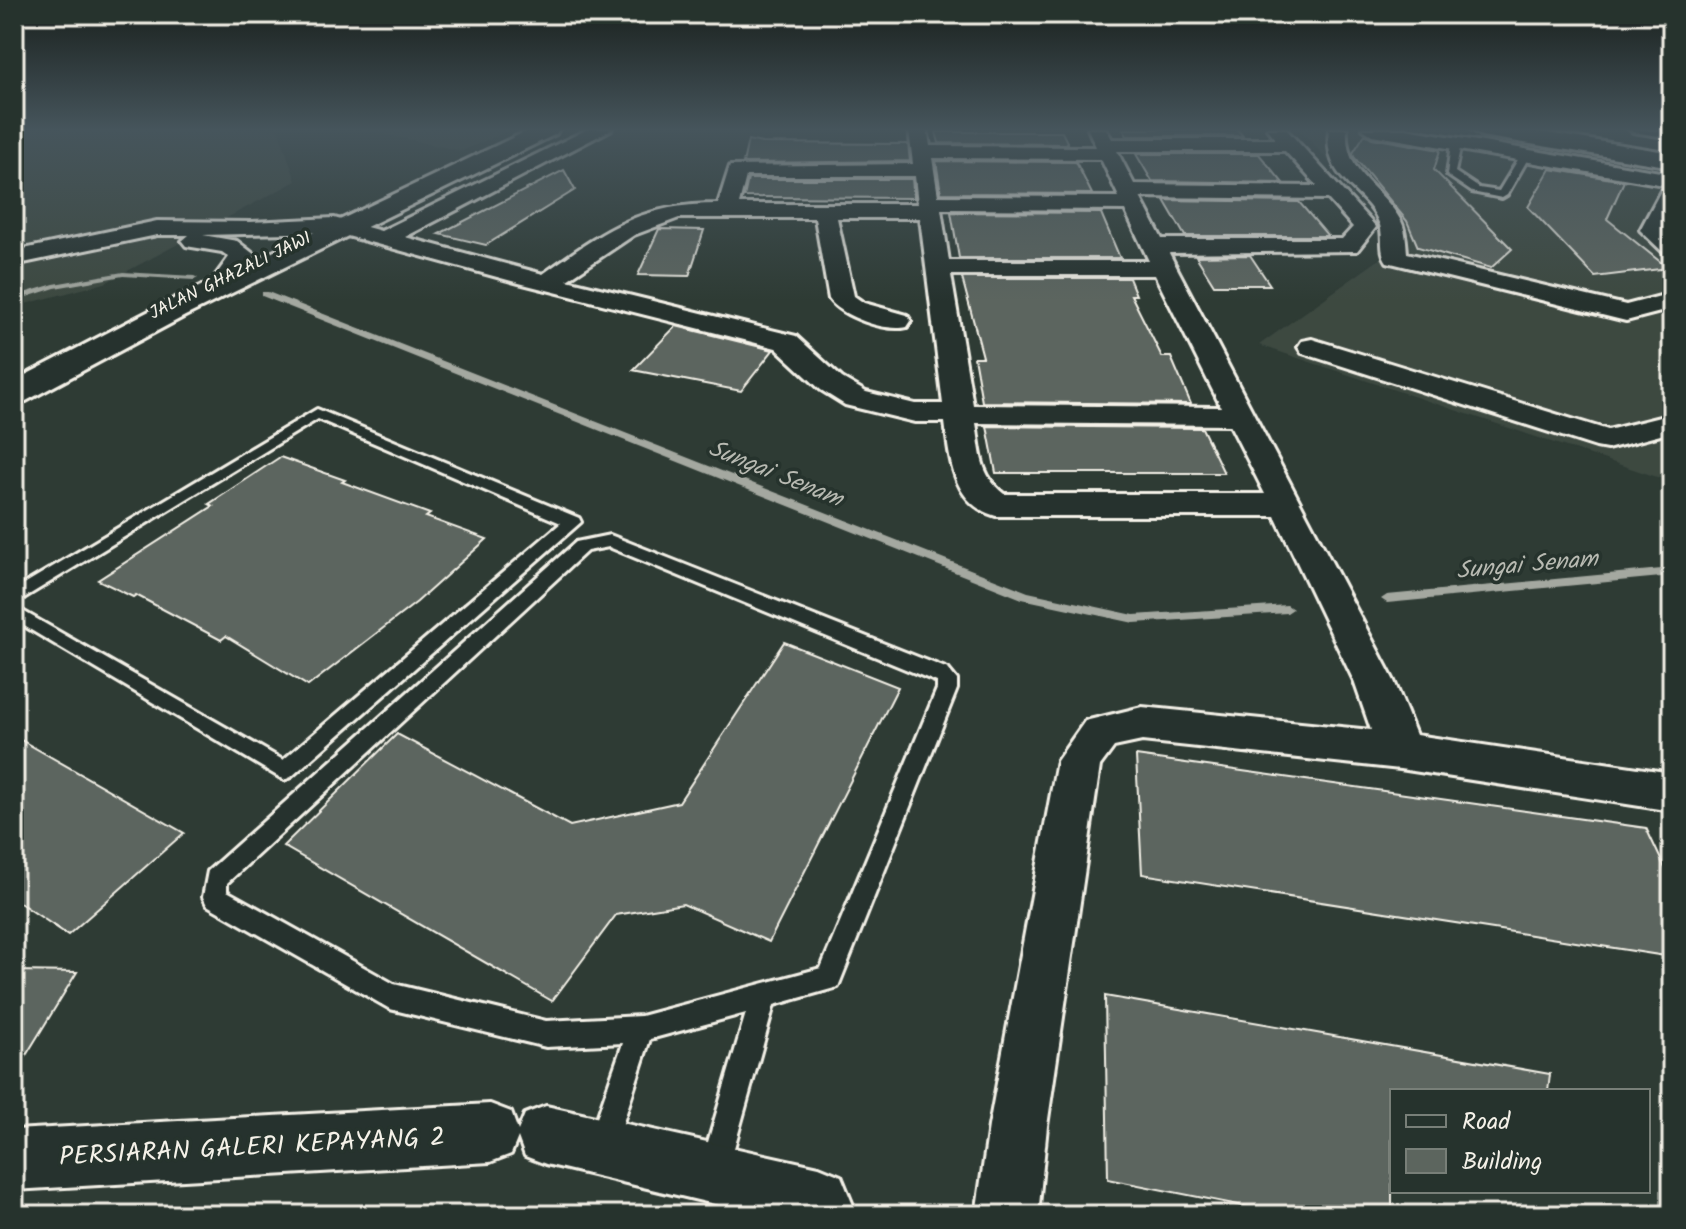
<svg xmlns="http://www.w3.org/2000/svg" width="1686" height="1229" font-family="Kalam,sans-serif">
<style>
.built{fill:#3c4841}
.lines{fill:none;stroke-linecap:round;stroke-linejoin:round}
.stream{fill:#a4a8a0;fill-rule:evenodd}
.building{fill:#5c655e;stroke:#f4f1e8;stroke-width:2}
.service-casing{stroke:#f4f1e8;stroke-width:6}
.minor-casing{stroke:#f4f1e8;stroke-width:6}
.tertiary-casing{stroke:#f4f1e8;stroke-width:6}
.secondary-casing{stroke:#f4f1e8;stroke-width:6}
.service{fill:#26332d;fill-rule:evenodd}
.minor{fill:#26332d;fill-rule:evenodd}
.tertiary{fill:#26332d;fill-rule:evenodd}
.secondary{fill:#26332d;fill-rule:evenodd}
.labels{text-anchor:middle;stroke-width:7;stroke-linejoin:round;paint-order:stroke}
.far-street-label{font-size:18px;fill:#f4f1e8;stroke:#26332d}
.water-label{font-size:24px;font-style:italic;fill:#b8bab2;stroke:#26332d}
.near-street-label{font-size:26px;fill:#f4f1e8;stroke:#26332d}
</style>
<rect width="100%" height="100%" fill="#2e3b34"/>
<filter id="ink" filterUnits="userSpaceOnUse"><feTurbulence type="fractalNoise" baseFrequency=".0125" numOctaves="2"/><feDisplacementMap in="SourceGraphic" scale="16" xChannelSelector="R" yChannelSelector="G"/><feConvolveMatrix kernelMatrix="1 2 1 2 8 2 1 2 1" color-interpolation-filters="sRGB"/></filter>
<g filter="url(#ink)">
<path class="built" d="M14,129h264l18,52 -191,102 -91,24z
M359,129h153l-50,22z
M1299,129h113l260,41v312l-413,-137 125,-89 -1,-36z"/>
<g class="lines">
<path class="stream" d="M123,272l71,4 4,2 -4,2 -71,-4 -68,12 -41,13v-5l40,-12z
M262,292h6l760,300 106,23 153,-10 6,4 -6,4 -153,10 -112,-24 -760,-303z
M1672,568v8l-285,27 -6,-4 6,-4z"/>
</g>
<path class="building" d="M1123,129h114l6,7h-116z
M936,132h126l6,12 -129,-1z
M1365,134l7,4 68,12 -6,20 78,79 -21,19 -73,-21 -11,-26 -53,-64 -1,-4z
M748,140l14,3 146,1 2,17 -167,2z
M1136,154h123l24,29 -131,-2z
M936,161l140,1 16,32 -151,-1z
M1550,169l74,12 -17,38 61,49 -73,9 -67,-70z
M564,170l11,20 -89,55 -47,-11z
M748,179h164l2,19 -170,-1z
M1164,200l135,2 29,34h-143z
M951,212l150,1 19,45h-161z
M659,229l45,1 -15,46 -51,-1z
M1250,255l20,30h-56l-18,-29z
M962,278h167l7,17h-5l31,62h9l20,47 -209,-2 -8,-45h9z
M676,326l97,24 -32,41 -108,-21z
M987,426l215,2 22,45h-228z
M280,457l65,23 -3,2 88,32 -4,3 61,22 -70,63 -109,84 -82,-50 -5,4 -85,-45 -3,2 -35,-17 115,-74 -4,-2z
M784,642l114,45 -129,255 -86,-38 -67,11 -64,86 -269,-155 114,-112 173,92 109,-24z
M14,736l170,97 -116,102 -54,-36z
M1136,756l510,72 26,55v74l-530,-83z
M14,971l63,1 -63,103z
M1105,996l445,78 -2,17h-156v124h-104l-180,-36z"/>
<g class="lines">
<g class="service-casing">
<path id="service" d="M1629,129l43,3v6l-39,-6z
M1456,141l5,3 -6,28 24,16 20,3 23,-38 8,2 -23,40 -5,3 -30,-6 -25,-17 4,-31z
M317,409l262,109 2,4 -290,255 -7,3 -270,-160v-14l269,154 278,-237 -243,-104 -304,185v-14z
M610,535l338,134 9,11v9l-119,298 -64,18 -45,161 -4,10 -10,4 -10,-4 -4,-10 45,-153 -96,26 -33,102 -4,10 -10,4 -10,-4 -4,-10 34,-98 -77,4 -156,-38 -183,-104 -4,-8 5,-26 368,-329zM609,547l328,135v7l-116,279 -180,48 -95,5 -152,-37 -167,-93v-8l360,-332z"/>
</g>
<g class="minor-casing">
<path id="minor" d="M588,129h24l-207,108 138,37c62,-44 96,-70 175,-70l12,-38 183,-2 -4,-35h18l3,17 166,1 -8,-18h18l6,10h163l-8,-10h19l90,98 -19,24 -188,2 225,428 22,54 256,38v38l-272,-42 -258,-28 -28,6 -14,19 -53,360 -9,89h-62l13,-89 68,-365 28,-40 57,-14 229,23 -17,-49 -79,-165h-279c-43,-12 -46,-56 -51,-94h-30l-70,-17 -24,-15 -45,-42 -257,-65 -186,-51 -130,3 34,6 18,14 -18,25h-18l-3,-5 13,-18 -7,-5 -36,-6 -4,-5 7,-6h-32l-143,30v-14l143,-30 94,1 83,-4 47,13zM1117,151h168l32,35 -183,-2zM932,158l169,1 18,38 -181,-1zM746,176h169l3,28h-179zM1140,197l188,2 25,28 -11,12h-180zM941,209l184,1 24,51h-200zM679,218h136l14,81c13,18 57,33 78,28l4,-6 -4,-6 -43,-12 -10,-7 -17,-78h83l23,186h-28l-49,-12 -24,-14 -46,-42 -229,-56 67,-45zM951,275h204l66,132 -248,-2zM976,423l254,2 35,69h-261c-25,-20 -23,-41 -28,-71z
M1329,129h18c-3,47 34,56 54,92 5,10 5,21 6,32l219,52 46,-12v16l-46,12 -239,-59c-8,-11 -3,-24 -7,-37 -13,-37 -57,-41 -51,-96z
M1363,129h43l266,45v36l-9,19 9,7v19l-8,-2 -24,-23 24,-45 -292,-50z
M1312,339l296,91 64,-16v18l-65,17 -11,-2 -294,-94 -4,-6 4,-6z
M490,1104l21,8 7,19 7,-17 21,-8 273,61 22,9 16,39h-96l-215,-51 -21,-8 -7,-19 -7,17 -21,8 -476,28v-60z"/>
</g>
<g class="tertiary-casing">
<path id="tertiary" d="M531,129h28l-3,5 -371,182 -159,85 -12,3v-23l149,-77z"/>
</g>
<g class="secondary-casing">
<path id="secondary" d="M1471,129h52l149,24v14l-190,-31z"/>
</g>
<use href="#service" class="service"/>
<use href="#minor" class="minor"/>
<use href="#tertiary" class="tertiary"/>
<use href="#secondary" class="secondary"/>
</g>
</g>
<linearGradient id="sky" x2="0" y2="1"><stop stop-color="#19201d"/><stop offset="0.43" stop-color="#46555c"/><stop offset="1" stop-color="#46555c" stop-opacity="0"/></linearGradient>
<rect width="1686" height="301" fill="url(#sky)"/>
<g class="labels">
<g class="far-street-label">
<text transform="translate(230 275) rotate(-26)" y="6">JALAN GHAZALI JAWI</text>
</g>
<g class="water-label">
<text transform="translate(776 473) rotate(22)" y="8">Sungai Senam</text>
<text transform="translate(1527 564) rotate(-5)" y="8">Sungai Senam</text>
</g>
<g class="near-street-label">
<text transform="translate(252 1146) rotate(-3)" y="9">PERSIARAN GALERI KEPAYANG 2</text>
</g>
</g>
<rect width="1686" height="1229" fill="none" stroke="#26332d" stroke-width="48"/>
<rect x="24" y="24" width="1638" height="1181" fill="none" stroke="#f4f1e8" stroke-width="3" filter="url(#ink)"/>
<rect x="1390" y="1089" width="260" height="104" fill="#26332d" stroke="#787f78" stroke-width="2"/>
<rect x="1406" y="1115" width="40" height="12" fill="#26332d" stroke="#787f78" stroke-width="2"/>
<text x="1462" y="1129" font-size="24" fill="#f4f1e8">Road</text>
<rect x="1406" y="1149" width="40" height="24" fill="#5c655e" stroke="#787f78" stroke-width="2"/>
<text x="1462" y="1169" font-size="24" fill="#f4f1e8">Building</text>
</svg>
